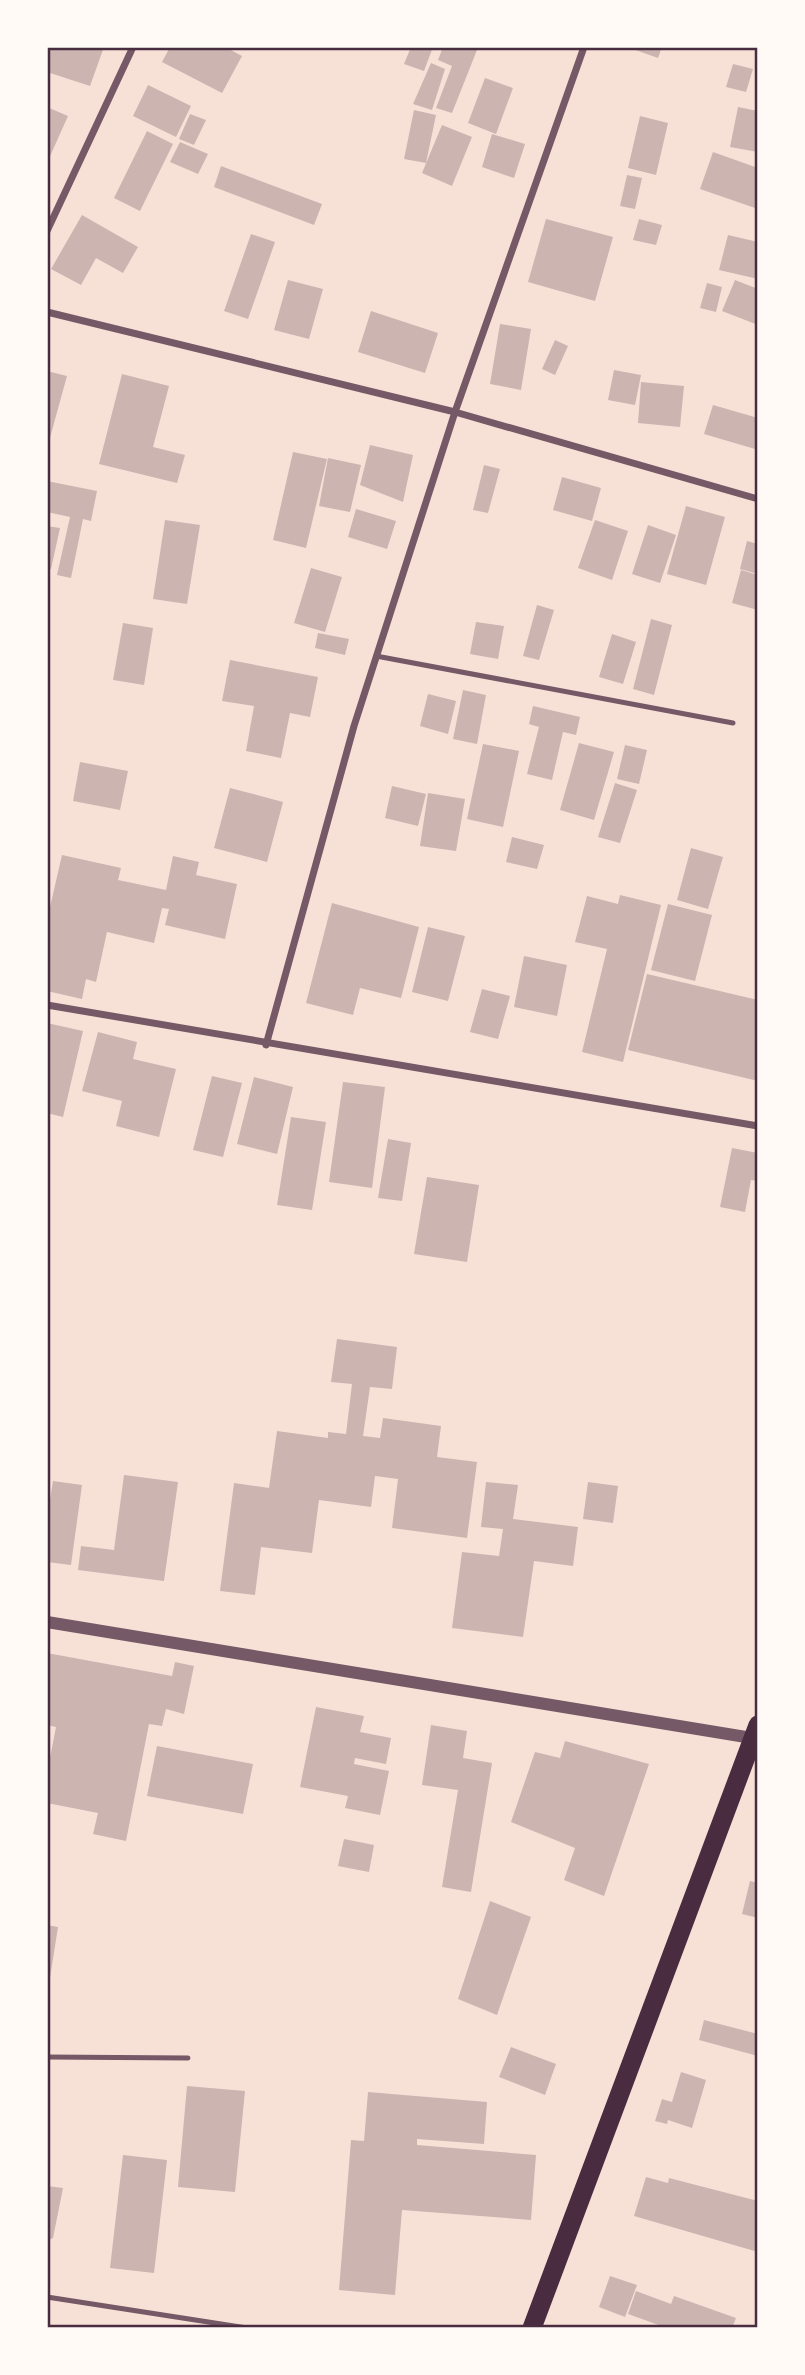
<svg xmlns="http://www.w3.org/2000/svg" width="805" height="2375" font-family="Raleway,sans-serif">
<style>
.building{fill:#ccb4b1}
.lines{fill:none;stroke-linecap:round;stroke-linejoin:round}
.service{stroke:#755966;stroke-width:5}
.minor{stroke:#755966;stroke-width:7}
.tertiary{stroke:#755966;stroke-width:12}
.trunk{stroke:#4a2c40;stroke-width:19}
.neatline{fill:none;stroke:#4a2c40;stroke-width:2.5}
</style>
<rect width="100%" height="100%" fill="#f7e1d7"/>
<path class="building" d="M47,47h57l-14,39 -43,-14z
M170,47h55l17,9 -20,37 -60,-31z
M411,47h22l-9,24 -20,-7z
M443,47l34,3 -25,63 -16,-5 16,-42 -14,-6z
M627,47h35l-4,11z
M431,63l14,6 -13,41 -19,-6z
M733,64l20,5 -7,23 -20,-5z
M485,78l28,10 -17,46 -28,-11z
M148,85l43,21 -15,31 -43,-21z
M47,107l21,9 -21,47z
M738,107l20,4v41l-28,-5z
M414,110l22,5 -10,48 -22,-4z
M190,114l16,6 -12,25 -15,-6z
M640,116l28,7 -12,52 -28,-7z
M442,125l30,12 -20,49 -30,-13z
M147,131l26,13 -33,67 -26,-13z
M492,134l33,10 -11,34 -32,-11z
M180,142l28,12 -10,20 -28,-12z
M713,152l45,16v41l-58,-20z
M221,166l101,38 -8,21 -100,-38z
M627,175l15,3 -7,31 -15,-3z
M82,215l56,32 -15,26 -27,-15 -15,27 -30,-16z
M546,219l67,18 -18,64 -67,-19z
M639,219l23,6 -6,20 -23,-5z
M251,234l24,8 -27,77 -24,-8z
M728,235l30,7v37l-39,-9z
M288,280l35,9 -14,50 -35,-9z
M735,280l23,9v36l-36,-14z
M707,283l15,4 -6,25 -16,-4z
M371,311l67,22 -13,40 -67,-21z
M500,324l31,5 -10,61 -31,-6z
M555,340l13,6 -13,29 -13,-6z
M614,370l27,5 -6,30 -27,-5z
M47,371l20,5 -19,69h-1z
M122,374l47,12 -16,61 32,8 -8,28 -78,-19z
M641,382l43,4 -4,41 -42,-4z
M713,405l45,13 -3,31 -51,-15z
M370,445l43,10 -10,47 -43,-17z
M293,452l34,7 -21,89 -33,-8z
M328,458l33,7 -11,47 -31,-6z
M484,465l16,4 -12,44 -15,-3z
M562,477l39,11 -9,33 -39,-11z
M47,481l50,10 -6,30 -8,-2 -12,59 -14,-3 13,-58 -23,-5z
M686,506l39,11 -19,68 -39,-11z
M356,509l40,12 -9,28 -39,-12z
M165,520l35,5 -13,79 -34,-5z
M595,520l33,11 -16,49 -34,-12z
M648,525l28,10 -16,48 -28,-9z
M47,526l13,2 -9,41h-4z
M747,541l11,3v30l-18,-5z
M311,568l31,9 -17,55 -31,-9z
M741,570l17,5v35l-26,-7z
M537,605l17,5 -15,50 -16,-4z
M651,619l21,6 -18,70 -21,-6z
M476,622l28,4 -6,33 -28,-5z
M123,623l30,5 -9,57 -31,-5z
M318,633l31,6 -4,16 -30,-7z
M612,634l24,8 -13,42 -24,-7z
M230,660l88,17 -8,40 -20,-4 -9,45 -35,-7 8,-45 -32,-5z
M463,690l23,5 -9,49 -24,-5z
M428,694l28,7 -8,33 -28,-8z
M533,706l47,11 -4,18 -13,-3 -11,48 -25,-6 12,-47 -10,-3z
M579,743l35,9 -20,68 -34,-10z
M483,744l36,7 -16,76 -36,-8z
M625,745l22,5 -8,34 -22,-5z
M80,762l48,9 -8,39 -47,-9z
M615,783l22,7 -17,53 -22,-6z
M392,786l34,8 -8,32 -33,-8z
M230,788l53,14 -16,60 -53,-14z
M428,793l37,6 -9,52 -36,-5z
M512,837l32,8 -7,24 -31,-7z
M691,848l32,9 -15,52 -31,-9z
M62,855l59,13 -3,12 48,10 7,-34 26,6 -3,13 41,9 -12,55 -60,-14 4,-16 -7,-1 -8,35 -47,-11 -11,50 -10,-3 -4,20 -35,-8v-71z
M620,895l41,10 -38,157 -41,-10 25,-103 -32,-7 12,-46 31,8z
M332,903l87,24 -18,71 -41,-10 -7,27 -47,-12z
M668,904l44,11 -17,66 -44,-11z
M428,927l37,9 -17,65 -36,-9z
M524,956l43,9 -10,51 -43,-9z
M647,974l111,26v81l-130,-31z
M482,989l28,7 -12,43 -28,-7z
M47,1023l36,8 -20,86 -16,-4z
M98,1032l39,10 -4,17 43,10 -17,68 -43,-11 6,-25 -40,-10z
M212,1076l30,7 -19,74 -30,-7z
M254,1077l39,10 -16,67 -40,-10z
M343,1082l42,5 -13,101 -43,-6z
M291,1117l35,5 -14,88 -35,-5z
M388,1139l23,4 -9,58 -24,-3z
M732,1148l26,5v28l-7,-1 -6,32 -25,-5z
M427,1177l52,8 -12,77 -53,-8z
M337,1339l60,8 -5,42 -22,-2 -7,49 17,2 3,-20 58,8 -4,31 40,5 -10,76 -75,-10 6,-49 -23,-3 -4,31 -52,-7 -7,53 -51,-6 -6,48 -35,-4 14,-108 35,5 8,-57 51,7v-6l18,2 6,-50 -21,-2z
M124,1475l54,7 -14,99 -86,-11 3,-24 33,4z
M53,1481l29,4 -11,80 -24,-3v-44z
M486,1482l32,3 -5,34 65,8 -5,39 -39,-5 -11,76 -71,-9 10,-76 37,4 4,-27 -22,-2z
M588,1482l30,4 -5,37 -30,-4z
M47,1653l125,23 3,-14 19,4 -10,48 -18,-5 -4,17 -13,-2 -23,117 -33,-7 5,-21 -51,-10v-30l9,-46 -9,-2z
M316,1707l48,9 -4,16 31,6 -5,26 -31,-6 -1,6 35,7 -9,44 -35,-7 3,-12 -48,-9z
M431,1725l36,6 -4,27 29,5 -21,129 -29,-5 16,-97 -36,-5z
M565,1741l84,23 -45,132 -40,-16 11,-32 -64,-26 24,-70 25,6z
M157,1746l96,18 -10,50 -96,-18z
M344,1839l30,6 -5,27 -31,-6z
M750,1881l8,2v35l-16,-4z
M490,1901l41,16 -34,98 -39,-16z
M47,1925l11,2 -9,57h-2z
M704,2020l54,14v22l-59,-16z
M511,2047l45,17 -11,31 -46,-18z
M681,2072l25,8 -14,48 -24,-8 -1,4 -12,-3 7,-22 10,3z
M187,2086l58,5 -10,101 -57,-5z
M368,2092l119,10 -3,42 -67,-5v6l119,10 -5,65 -129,-10 -7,85 -56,-5 12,-150 13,1z
M123,2155l44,5 -13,113 -44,-5z
M646,2177l22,6 1,-5 89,23v51l-124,-36z
M47,2186l16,2 -10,50 -6,3z
M610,2276l27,9 -12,32 -26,-10z
M636,2291l35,13 3,-8 62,22 -4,10h-65l-39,-14z"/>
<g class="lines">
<path class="service" d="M376,656l357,67
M47,2057l141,1
M47,2297l200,31"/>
<path class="minor" d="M47,231l86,-184
M47,312l408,100 303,87
M47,1005l711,121
M266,1045l88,-319 101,-314 129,-365"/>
<path class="tertiary" d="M47,1622l711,117"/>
<path class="trunk" d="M532,2328l226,-603"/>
</g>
<rect width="805" height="2375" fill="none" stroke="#fffaf5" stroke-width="98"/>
<rect x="49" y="49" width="707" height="2277" class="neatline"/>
</svg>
